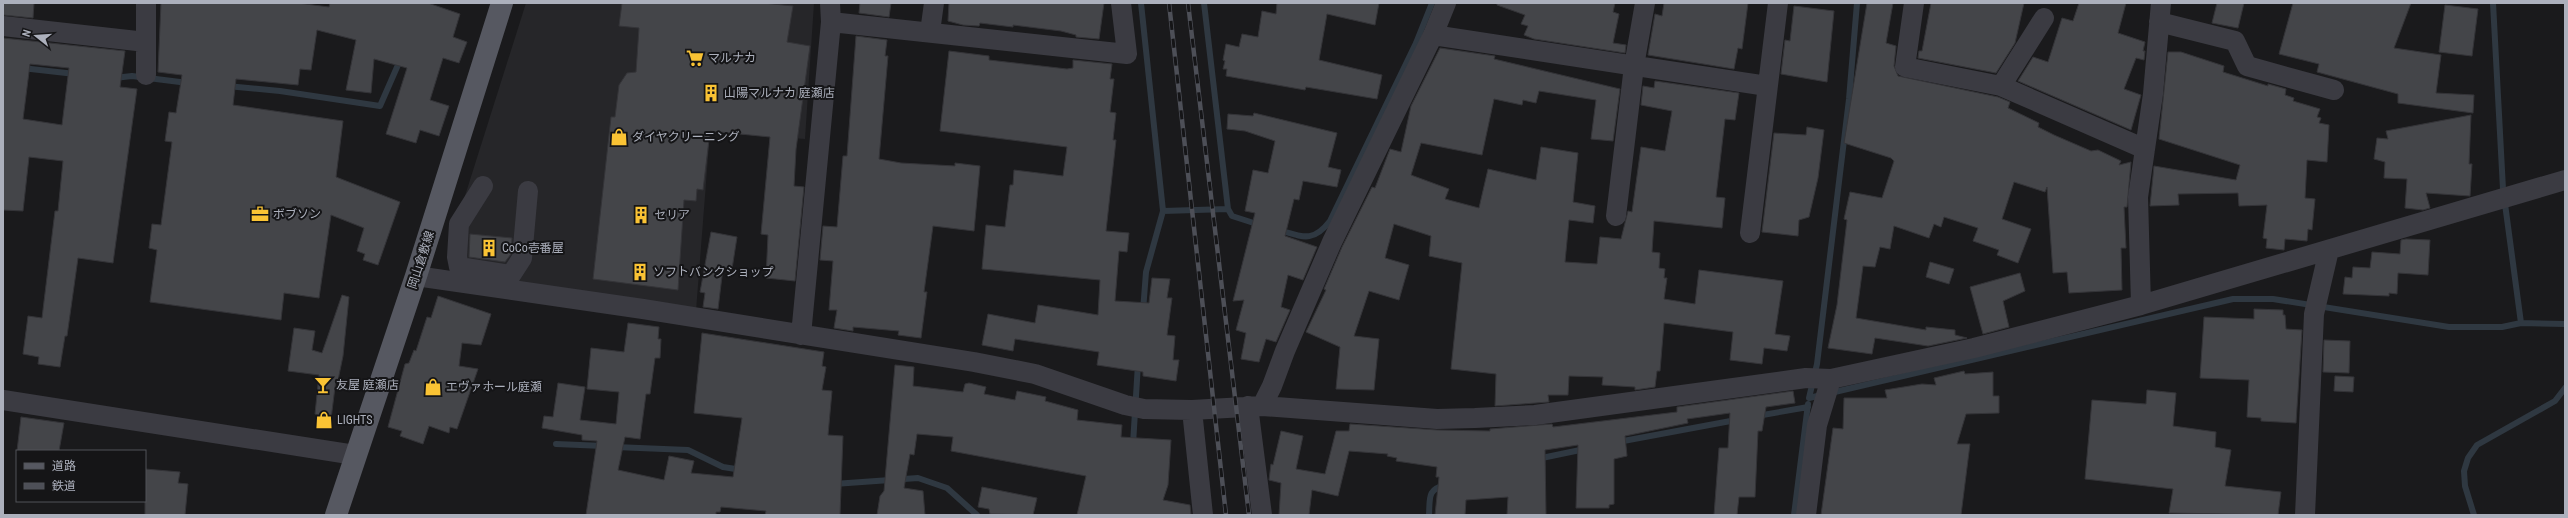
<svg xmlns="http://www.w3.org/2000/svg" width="2568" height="518" font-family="'Roboto Condensed','Noto Sans JP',sans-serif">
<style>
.built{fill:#262629}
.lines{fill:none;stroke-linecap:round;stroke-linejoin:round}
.stream{stroke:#2f3841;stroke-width:6}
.building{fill:#444549;stroke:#343438;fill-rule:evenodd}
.minor{stroke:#3b3b42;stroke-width:20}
.major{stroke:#565861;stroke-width:22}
.rail-casing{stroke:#4d4f57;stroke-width:4.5}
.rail{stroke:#151517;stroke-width:3;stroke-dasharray:9;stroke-linecap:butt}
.labels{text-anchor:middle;stroke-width:4;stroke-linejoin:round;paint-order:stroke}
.poi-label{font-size:12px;fill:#acb0bc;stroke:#151517;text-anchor:start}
.street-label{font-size:12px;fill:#acb0bc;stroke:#151517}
</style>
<rect width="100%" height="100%" fill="#1a1a1c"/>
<path class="built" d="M526,3h288l-9,136 -95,-7 -14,179 -242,-38 -3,-33z"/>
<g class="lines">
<path class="stream" d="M1141,3l22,208
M1204,3l24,206
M1857,3l-8,96 -32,265 -8,34 424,-99h40l176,28h53l19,-4 44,1
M2493,3l10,186 18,134
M22,68l53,6
M114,78l18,-2 56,7
M227,86l53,5 100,15 21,-48
M1279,230c24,7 34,13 51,-9l86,-178 16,-40
M1143,311l3,-39 17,-61 65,-2 4,7 28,9
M1757,416l51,-9
M1618,442l118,-22
M556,444l48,2
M1133,444l5,-80
M615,447l73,3 35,17 19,3
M1537,459l48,-10
M834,484l84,-6 29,10 30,27
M1429,515c1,-17 -2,-26 17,-30
M1794,515l14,-111
M2474,515l-9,-29 -1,-15 4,-13 9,-13 78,-44 10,-13"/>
</g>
<path class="building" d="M3,3h31l-1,15 -30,-3z
M161,3h137l31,4 1,-4h98l32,11 -7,23 14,5 -8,21 -16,-5 -13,42 19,6 -10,30 -19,-6 -4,13 -30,-9 21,-66 -33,-9 -3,34 -25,-3 10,-50 -39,-10 -6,40 -11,-1 -2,16 -62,-6 -3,26 110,16 -7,56 64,25 -22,63 -15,-5 2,-6 -8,-3 7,-23 -33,-13 -12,83 -35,-5 -3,27 -131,-18 7,-52 -8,-2 3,-24 9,1 11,-83 -7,-1 4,-29 7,1 6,-38 -24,-3z
M622,3h141l30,3 -6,36 23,4 -14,103 -2,37 10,1 -9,94 -29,-3 2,-43 -7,-1 9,-97 -60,-6 -7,59 -6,-1 -1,12 -12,-1 -6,90 -85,-11 18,-162h4l4,-32 8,-12 9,-1 3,-44 -20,-2z
M860,3h31l-2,14 -30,-4z
M949,3h155l-5,36 -23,-2v-2l-15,-4 -48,-6v2l-33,-4 -1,3 -16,-1 -15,-4z
M1277,3h102l-4,22 -48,-11 -8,46 63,15 -5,24 -71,-12 -1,3 -79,-14 1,-7h-4l2,-8 -2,-1 3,-16 13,3 3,-13 16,3 4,-26 14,3z
M1497,3h118l-2,9 6,2 -6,29 13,2 -1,8 -91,-14 -10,-4 4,-9 -7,-2 4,-9 -28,-10z
M1664,3h84l-6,46 -4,-1 -4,21 -86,-14 7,-41 7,2z
M1867,3h26l-7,40 10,3 -2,20 4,10 100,21 12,5 -2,6 31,15 -1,4 16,8 37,16 7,-1 23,11 -2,4 12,-3 -4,45h-3l2,41h-5l1,42 -53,3 -2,-21 -14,1 -6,-86 -2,5 -31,-10 -12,37 29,10 -13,34 -21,-8 2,-5 -26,-9 5,-13 -34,-11 -3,10 -7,-3 -5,14 -35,-12 -4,23 -10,-2 -5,20 -12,-1 -7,52 70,12v-3l29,3v5l12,3 -39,8 -53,-8 -3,16 -44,-6 9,-43 10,-85 -3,-1 6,-27 32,6 12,-37 -3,-3 -47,-15z
M1931,3h93l-9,40 -19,30 -78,-15 1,-7h3z
M2079,3h47l-8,30 27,9 -2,9h2l-1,9 -8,-2 -12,31 17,6 -10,35 -113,-49 15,-24 15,5 14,-44 11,3z
M2217,3h27l-6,25 -26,-5z
M2293,3h118l-17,45 47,7 -5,38 38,2 -1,18 -75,-10v-9l-81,-22 2,-8 -40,-10z
M2445,5l33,4 -6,47 -33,-4z
M1794,6l40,5 -7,71 -46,-8 4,-34 5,1z
M856,36l31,4 -2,16h3l-9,103 22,4 54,3v-3l25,3 -6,65 -41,-5 -9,66h3l-6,46 -23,-3 1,-4 -46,-4v4l-19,-3 3,-18h-8l4,-49 -13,-1 3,-34 14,1 6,-71h4z
M3,38l122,13 -5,36 17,2 -24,174 -35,-5 -11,78h-2l-5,31 -22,-3 1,-7 -16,-3 5,-38 14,2 13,-107h3l5,-50 -34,-4 -6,54 -20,-1zM30,64l39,4 -7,57 -39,-6z
M1440,48l55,8 -1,3 126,30 -7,52 -22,-2 5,-39 -57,-9 -3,12 -13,-3 -1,5 -28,-6 -12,56 -61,-12 -10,32 38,14 -4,10 34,9 9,-39 48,11 5,-33 37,6 -5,49 22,4 -2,17 -24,-3 -4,42 32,2 3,-27 21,2 7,-28 4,1 9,-65 24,4 7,-40 -31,-6 2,-19 11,2 1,-7 84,12 -4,27 -10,-1 -9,78 9,1 -3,30 -68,-7 -2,31 8,1 -1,15 6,1 -1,9h3l-3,21 31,5 4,-34 84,11 -8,53 15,2 -3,15 -23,-3 -2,16 -32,-4 3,-28 -69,-9 -4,48h-3l-2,16 -20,3v-3l-33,-2 1,-8 -34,-1 -1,19h-20l1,7 -54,4 1,-32 -45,-5 11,-106 -33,-7 2,-20 -37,-12 -9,34 24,7 -10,35 -30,-9 -15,45 25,3 -5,51 -38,-1 4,-42 -34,-15 20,-42 -2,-1 18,-42 30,-60 3,1 15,-39 11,3 10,-46z
M949,51l40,5v4l78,9 6,-1v-8l39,4 -2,15h4l-4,33 6,1 -3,27h3l-10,91 23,2 -2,19 -8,-1 -4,50 34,2 3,-25 18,1 -3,19h5l-5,37 8,1 -2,24h6l-3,21 -33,-5v-4l-46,-7 2,-13 -84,-13 -2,12 -31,-6 6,-31 47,9 3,-18 60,10 2,-35 -118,-11 4,-44 19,2 5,-42h3l1,-15 49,6 4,-29 -127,-16z
M2168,52h13l43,14 -1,6 45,14v-2l18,5 -1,6 9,3 -1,3 27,8 -3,8 4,1 -2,5 10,2 -2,37 -20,-2 -2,38 10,1 -3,31 -4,-1 -1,12 -22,-2 -1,11 -18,-2 1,-9 -4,-1 4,-33 -28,1 -1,-13 -60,1 1,11 -29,1 4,-40 82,14 4,-15 -81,-26z
M1254,113l83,20 -9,34 13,3 -4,17 -34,-6 -4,19 -5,-1 -9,37 32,11 -14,33 -15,-5 -7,32 9,3 -14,32 -10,-3 -7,23 -18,-3 5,-26 -10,-3 8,-30 -11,1 22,-88 -10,-2 8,-41 15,3 7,-32 -30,-10 -18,-2 1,-15 25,2z
M2471,115l-2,49h3l-2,32 -44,-3 4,15 -7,2 -18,-2 2,-29 -23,-1 1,-16 -11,-3 3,-21 11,1 -2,-8z
M1807,127l17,3 -6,48 -9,39 -10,3 -1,16 -36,-4 12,-99 32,2z
M711,232l26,5 -5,32 -9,-1 -5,41 -15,-2 2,-14 -5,-1z
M470,234l42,4 -1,16 -6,8 -36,-5z
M2406,239l24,1 -2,35 -30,-2 -1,21 -8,-1v3l-46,-2 2,-17 7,1 1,-11 17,1 2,-16 28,2 1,-14z
M1930,262l24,7 -5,15 -23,-7z
M2020,273l5,18 -22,10 6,26 -26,7 -13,-47z
M342,295l7,2 -6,59 -5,24 -2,-1 -5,40 -16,-5 4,-39 -31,-4 6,-43 21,3 -3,19 10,3z
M438,296l53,18 -10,31 -19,-2 -3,23 19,3 -21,60 -7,-2 -1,6 -20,-7 -6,18 -23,-8 2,-5 -14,-4 17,-63 4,-1 5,-13 2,1 11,-34 4,1z
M2254,309l29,1v5h2l1,14 16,1 -6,93 -35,-2v-3l-14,-1 2,-37 -49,-2 4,-61 50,2z
M628,323l31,4 -1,12h3l-1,19h-5l-5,36h-4l-6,45 -15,-2 -7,33 46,10 5,-24 25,5 -3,12 42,4 9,-59 -48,-5 8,-80 122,19 -2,14 4,1 -4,23 10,1 -4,44 15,1 -3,79h-75l1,-4 -45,-4 -1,5h-4v3h-130l11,-74 -15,-1v-5l-40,-7 2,-12 9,1 5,-34 27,4 -5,33 36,4 3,-32 -32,-3 4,-41 33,4z
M2324,340l26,1 -1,32 -26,-1z
M895,365l19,2 -1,19 50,6 2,-8 4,-1 17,4 -2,7 31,6 2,-9 29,6 -1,4 33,9 -1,10 45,5 -1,12 50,3 -3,45 -5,15 27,5 1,10h-114l9,-39 -135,-25 2,-14 -36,-3 -3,21 -4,-1 -6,34 19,3 2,24h-48l3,-19 4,-5z
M1964,371l1,3 28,-2v24h6v17l-33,1 -9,30h13l-9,71h-140l12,-87 10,1 1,-31h43l-2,-8 37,-6 14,1 -2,-7z
M2335,376l19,1 -1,15 -19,-1z
M2147,390l29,3 -3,33 43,6 -1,15 16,3 -6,36 56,6 -3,23 -109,-2 4,-24 -88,-10 7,-79 54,4z
M1793,391l2,12 -29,4 -4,24h-4l-3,66h-16l-2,18h-23l5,-67h9l2,-35 -43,6 1,4 -63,13 2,20 -13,3v45l-5,1v3h-33l2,-63 -33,5 1,65h-39l1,-18 -42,3 -1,15h-30l4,-38h-3l1,-10 -41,-6 1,-3 -10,-2 1,-2 -39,-3 -11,45 -26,-6 -3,25h-30l2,-32 -12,-3 2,-16 2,1 8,-34 22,5 -7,33 29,5 11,-43h13l1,-7 87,6 53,1v-2l62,-5 1,3 124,-15v-5z
M21,417l43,6 -5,28h-42z
M145,469l35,3 -2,11 10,1 -3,31h-40z
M982,487l55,11 -4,17 -43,-1 -1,-5 -11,-2z"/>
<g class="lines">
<path class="minor" d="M1914,3l-9,64 96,19 144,63
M831,22l296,32 -6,-51
M2159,22l76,19 12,25 87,24
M3,26l143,16
M930,32l4,-29
M1433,35l334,51
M146,75v-72
M2001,86l43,-68
M483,186l-24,38 -2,33 2,10 52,8 11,-17 6,-67
M1616,216l18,-150 11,-63
M1750,233l28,-230
M416,276l227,33 331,53 61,12 90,31 19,4 48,1 70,-4 175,13 38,-1 60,-3 271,-37 25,1 143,-31 167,-43 424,-125
M2141,305l-3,-108 15,-103 8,-91
M801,335l30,-313 -1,-19
M3,400l352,55
M1248,406l14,109
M1262,406l10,-20 13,-35 47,-109 101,-207 13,-32
M1192,410l11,105
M1806,515l11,-90 14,-46
M2305,515l9,-201 15,-64"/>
<path class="major" d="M336,515l80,-239 86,-273"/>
<g class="rail-casing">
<path id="rail" d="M1169,3l57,512
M1188,3l61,512"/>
</g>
<use href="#rail" class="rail"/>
</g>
<defs>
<g id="supermarket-bare" transform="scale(1.38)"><path d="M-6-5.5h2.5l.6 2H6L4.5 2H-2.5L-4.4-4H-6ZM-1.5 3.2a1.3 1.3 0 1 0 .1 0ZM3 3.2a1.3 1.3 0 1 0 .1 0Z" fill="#fac334" stroke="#151517" stroke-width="2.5" paint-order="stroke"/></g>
<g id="building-bare" transform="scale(1.38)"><path d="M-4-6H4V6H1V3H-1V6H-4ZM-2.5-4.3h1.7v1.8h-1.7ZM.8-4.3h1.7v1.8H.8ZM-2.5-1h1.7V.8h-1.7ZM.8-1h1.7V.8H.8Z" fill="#fac334" stroke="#151517" stroke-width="2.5" paint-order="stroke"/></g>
<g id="shop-bare" transform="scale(1.38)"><path d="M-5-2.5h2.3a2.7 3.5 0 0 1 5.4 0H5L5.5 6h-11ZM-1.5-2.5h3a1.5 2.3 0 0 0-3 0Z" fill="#fac334" stroke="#151517" stroke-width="2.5" paint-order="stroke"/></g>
<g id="office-bare" transform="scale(1.38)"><path d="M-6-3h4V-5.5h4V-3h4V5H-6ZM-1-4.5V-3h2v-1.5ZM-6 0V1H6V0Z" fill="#fac334" stroke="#151517" stroke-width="2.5" paint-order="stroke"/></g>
<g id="bar-bare" transform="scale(1.38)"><path d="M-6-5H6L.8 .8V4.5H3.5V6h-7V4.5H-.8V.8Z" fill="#fac334" stroke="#151517" stroke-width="2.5" paint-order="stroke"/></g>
</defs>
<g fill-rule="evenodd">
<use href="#supermarket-bare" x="695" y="58"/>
<use href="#building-bare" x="711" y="93"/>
<use href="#shop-bare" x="619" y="137"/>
<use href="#office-bare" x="260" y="214"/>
<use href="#building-bare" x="641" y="215"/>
<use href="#building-bare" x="489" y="248"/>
<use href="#building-bare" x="640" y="272"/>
<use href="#bar-bare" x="323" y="385"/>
<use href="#shop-bare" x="433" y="387"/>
<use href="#shop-bare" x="324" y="420"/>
</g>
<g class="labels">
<g class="poi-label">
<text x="708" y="62">マルナカ</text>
<text x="724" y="97">山陽マルナカ 庭瀬店</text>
<text x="632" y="141">ダイヤクリーニング</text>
<text x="273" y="218">ボブソン</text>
<text x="654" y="219">セリア</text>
<text x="502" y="252">CoCo壱番屋</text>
<text x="653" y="276">ソフトバンクショップ</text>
<text x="336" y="389">友屋 庭瀬店</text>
<text x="446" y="391">エヴァホール庭瀬</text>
<text x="337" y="424">LIGHTS</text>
</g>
<g class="street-label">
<text transform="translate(421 260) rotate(-72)" y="4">岡山倉敷線</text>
</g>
</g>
<rect width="2568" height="518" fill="none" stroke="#acb0bc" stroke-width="8"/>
<rect x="16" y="450" width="130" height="52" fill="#151517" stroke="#515359"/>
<rect x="24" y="463" width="20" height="6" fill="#565861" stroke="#515359"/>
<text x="52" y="470" font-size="12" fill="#acb0bc">道路</text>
<rect x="24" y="483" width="20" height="6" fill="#4d4f57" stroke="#515359"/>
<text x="52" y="490" font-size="12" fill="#acb0bc">鉄道</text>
<g transform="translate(36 36) rotate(287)" stroke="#151517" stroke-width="3" paint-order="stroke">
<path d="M0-3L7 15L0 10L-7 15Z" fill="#acb0bc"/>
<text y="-6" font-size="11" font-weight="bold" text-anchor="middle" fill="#acb0bc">N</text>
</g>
</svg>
